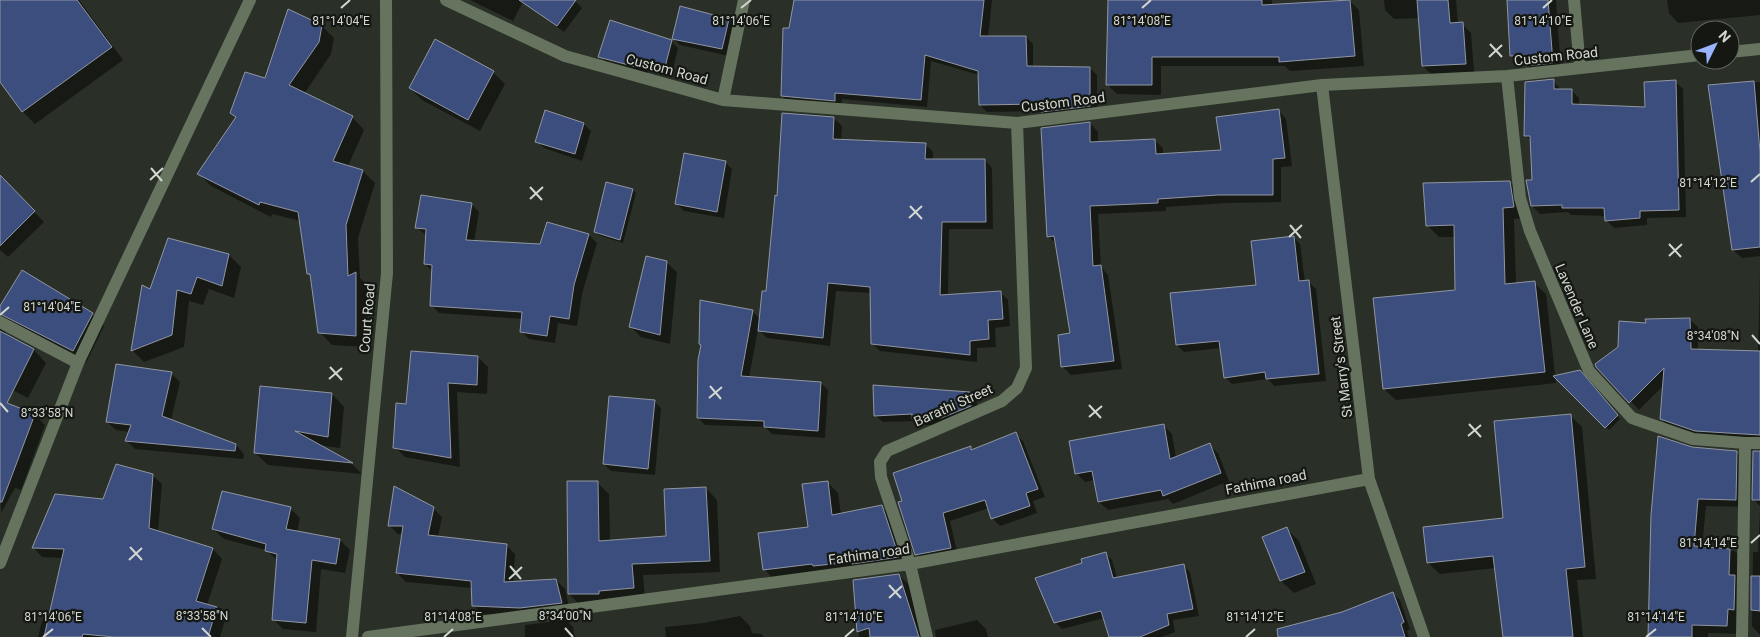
<svg xmlns="http://www.w3.org/2000/svg" width="1760" height="637" font-family="Roboto,sans-serif">
<style>
.shadow{fill:#0007}
.building{fill:#3c4e7e;stroke:#9196a1}
.lines{fill:none;stroke-linecap:round;stroke-linejoin:round}
.minor{stroke:#66745f;stroke-width:12}
.ticks{fill:none;stroke:#d3d7d1;stroke-width:2}
.labels{text-anchor:middle;stroke-width:4.5;stroke-linejoin:round;paint-order:stroke}
.street-label{font-size:14px;fill:#d3d7d1;stroke:#151713}
.ticks-label{font-size:12px;text-anchor:middle;fill:#d3d7d1;stroke:#151713;stroke-width:4.5;stroke-linejoin:round;paint-order:stroke}
</style>
<rect width="100%" height="100%" fill="#2a3027"/>
<path class="shadow" d="M0,0h79l44,60 -88,64 -12,-12 -23,-32z
M470,0h104l8,8 -18,24 -41,-30 -10,19z
M796,0h196l-4,38 38,-1 7,7v24h57l7,7v37l-48,6 -8,-7 -54,1 -7,-7 -1,-30 -48,-14 -4,46 -85,-8 -1,8 -52,-4 -7,-7z
M1110,0h162v6l77,-6 10,10 5,56 -74,5 -5,-5h-124v29l-44,-1 -10,-10z
M1384,0h72l2,24h4l9,9 3,39 -42,3 -9,-9 -3,-48 -26,1 -9,-9z
M1508,0h48l5,72 -26,2 -9,-10 -5,1 -9,-9z
M1667,0h93v15l-82,8 -9,-10z
M729,20l7,7 -7,29 -49,-11 -7,-7z
M322,26l12,12 -3,16 -27,40 48,23 12,13 -16,36 15,5 12,12 -17,55 2,40 8,8 -1,61 -35,-2 -12,-13 -19,-111 -29,-7 -1,3 -60,-31 -12,-12 38,-56 -6,-5z
M671,41l7,7 -6,25 -23,-5 -2,7 -40,-12 -7,-7z
M493,72l12,12 -25,47 -58,-31 -12,-12z
M1553,80l8,10h10l8,8v7l68,3 28,-27 8,8 3,128 -39,1v7l-33,3 -8,-8v-4l-35,-1 -3,-3 -28,2 -8,-8v-64l-6,-6z
M1760,82v174l-18,2 -9,-8 -23,-164z
M1278,110l8,9 6,47 -11,1v35l-54,1 -61,4v4l-68,3 3,53 7,8 14,94 -51,6 -9,-9 10,-31 -15,-91 -9,-8 42,-113 8,9v11l56,-3 9,8v7l59,-4z
M546,112l38,12 7,7 -9,30 -38,-13 -7,-7z
M834,118l8,8 -1,15 84,3 8,8v8h52l7,8 1,61h-44l-1,66 52,-3 8,8 2,26 -15,2 1,19 -19,1v14l-97,-11 -8,-8 -1,-50 -35,-2 -6,55 -63,-8 -9,-9 -9,49 72,5 7,7 -3,48 -53,-4 -7,-7 -60,-2 -7,-7 54,-107 9,9 6,-27 11,-96z
M725,162l7,7 -8,49 -40,-7 -7,-7z
M0,177l44,45 -36,35 -8,-7z
M1510,182l11,12 4,24 -11,1 2,65 18,-1 12,11 10,89 -160,17 -12,-11 72,-98 -1,-54h-16l-12,-12z
M633,190l3,3 -13,50 -25,-8 -3,-4z
M472,205l7,7 -5,30 67,4 6,-23 42,12 8,8 -15,51 -5,32 -19,-3 -3,20 -26,-4 -8,-8 2,-12 -84,-6 -8,-8 2,-33 -8,-8 2,-28 -11,-9z
M1293,237l7,7 5,38h4l7,7 10,92 -52,5 -6,-7 -36,5 -7,-7 -4,-29 -37,4 -7,-7 81,-59z
M229,255l12,12 -7,31 -25,-9 -6,16 -14,-4 -5,46 -40,15 -12,-12 19,-59z
M666,262l11,10 -7,72 -29,-7 -10,-10z
M1760,272v170l-56,-3 -34,-12 -9,-8 3,-34 -25,25 -42,-46 50,-40 42,-5 9,8v24l60,1z
M0,307l92,7 12,12 -18,37 -69,-36h-9l-4,8 30,15 12,13 -18,35 -28,-14z
M478,357l10,10 -1,27 -30,-2 3,75 -55,-10 -10,-10 13,-42z
M171,373l9,9 -9,38 65,25 8,9 -1,5 -108,-10 -9,-9 4,-8 -14,-2 -9,-8z
M1583,375l37,44 -11,11 -53,-53z
M970,393l7,7v13l-28,12h-29l-4,-4 -33,1 -7,-6z
M332,394l12,13 -4,41 -22,-3 34,19 10,10 -94,-9 -13,-12z
M654,401l7,7 -6,67 -44,-4 -7,-7z
M0,402l35,13 10,10 -24,65 -6,-2 -14,25z
M1571,416l11,11 14,152 -19,1 6,57h-79l-8,-69 -56,6 -12,-11 77,-44z
M1163,425l9,9 4,24 33,-13 9,8 11,28 -56,23 -5,-5 -60,11 -9,-8 -4,-22 -10,2 -9,-9z
M1015,434l8,7 22,56 -12,4 4,12 -37,13 -8,-8 -3,-10 -39,13 8,35 -34,6 -7,-8 -13,-52 67,-54 3,2z
M1692,448l44,4 8,8v47l-38,-1 -4,42 33,3 8,8 -1,75 -34,-1v4h-58z
M1760,452v54l-6,-6z
M152,475l10,9 -4,48 55,17 9,10 -15,46 9,3 10,9 -6,20h-182l4,-16 7,2 14,-65 -21,-1 -9,-10 71,-47z
M827,482l11,11 3,21 40,-8 11,11 17,51 -134,12 -11,-11 45,-41z
M598,483l11,11 1,47 57,-4 39,-49 11,12 3,72 -77,3 2,24 -65,6 -11,-11z
M290,508l10,10 -3,14 43,8 10,10 -5,23 -24,-4 -5,63 -33,-3 -10,-10 5,-58 -12,-11 -42,-11 -11,-10z
M433,508l9,9 -4,20 68,8 9,9 -2,28 43,-2 9,9 5,22 -41,6 -47,-3 -9,-9 -1,-17 -66,-6 -9,-9 6,-39h-5l-9,-9z
M1760,510v125l-8,-9 1,-74h5z
M1286,528l13,13 17,43 -22,9 -13,-12 -17,-44z
M1105,553l7,7 5,18 67,-12 6,6 9,44 -26,4 2,12 -13,5h-52l-6,-19 -42,11 -7,-7 29,-58z
M899,575l9,9 16,53h-65l-4,-56z
M1393,594l7,6 10,29 -3,2 2,6h-107l41,-24z
M740,616l10,10 2,7 9,1 3,3h-98l-1,-10 39,-4z
M566,620l7,7 2,10h-50v-12z
M977,620l9,9 2,8h-52l-1,-7z"/>
<path class="building" d="M0,0h77l35,47 -90,65 -22,-30z
M519,0h57l-19,26z
M794,0h190l-4,36h46l1,30 63,1v39l-49,6 -2,-8 -60,1 -1,-34 -53,-16 -4,45 -86,-7v8l-54,-5 2,-68h6z
M1108,0h154v5l88,-5 5,56 -76,6v-5h-127v28h-46z
M1417,0h31l2,23 13,-1 3,42 -44,2z
M1507,0h41l5,63 -28,3v-11l-15,1z
M680,6l49,13 -7,30 -50,-10z
M288,9l34,16 -3,17 -30,43 64,31 -20,45 30,9 -17,55 2,51 8,-4v64l-38,-3 -8,-59h-3l-9,-62 -38,-10 -1,3 -62,-31 39,-57 -6,-4 15,-41 20,6z
M610,20l62,20 -7,27 -23,-6 -2,7 -42,-11z
M435,39l59,32 -26,49 -59,-32z
M1554,79v10h18v15l73,3 -1,-25 32,-2 3,130 -39,1v7l-35,3 -1,-13h-42v-3l-31,1 -5,-26h6l-2,-44h-6l1,-54z
M1754,81l6,71v95l-28,3 -24,-165z
M1279,109l6,49 -12,1v36h-55l-60,4v4l-68,3 3,60 8,-1 13,96 -53,6 -3,-32 12,-2 -16,-97 -7,1 -6,-109 49,-6v20l65,-3 1,15 65,-4 -5,-33z
M545,110l39,13 -9,31 -40,-12z
M782,113l52,4 -1,22 93,4 -1,16h60l1,63h-44l-2,73 61,-4 2,28 -15,1 1,19 -19,2v14l-99,-11 -1,-57 -42,-4 -5,55 -65,-7 4,-40h4l9,-96 2,1z
M684,153l42,8 -9,51 -42,-8z
M0,175l35,36 -35,35z
M1510,181l4,26 -11,1 2,76 30,-3 10,91 -162,17 -10,-91 82,-8 -1,-65 -28,1 -3,-43z
M606,182l27,7 -13,51 -26,-8z
M421,195l51,8 -6,37 74,4 7,-22 42,12 -15,51 -5,34 -19,-3 -3,20 -27,-4 2,-20 -92,-6 2,-41 -8,-1 2,-35 -11,-1z
M1294,236l5,45 10,-1 10,94 -53,5 -1,-7 -41,6 -5,-37 -43,4 -6,-52 86,-8 -5,-44z
M168,238l61,16 -7,32 -25,-9 -6,17 -14,-4 -5,45 -41,16 11,-66 8,4z
M646,256l21,5 -7,74 -31,-8z
M22,270l71,43 -20,38 -73,-37v-8z
M700,300l53,10 -12,66 80,6 -3,49 -54,-4v-6l-67,-3 1,-58 3,-15 -2,-1z
M1690,318l1,31 69,2v84l-65,-4 -35,-12 4,-51 -35,35 -33,-36 -1,-3 23,-17 1,-26 27,2 -1,-4z
M0,331l34,18 -27,54 28,11 -33,88h-2z
M411,351l67,5 -1,29 -29,-2 3,75 -58,-10 3,-45 10,1z
M116,364l56,8 -10,44 74,28 -1,7 -110,-10 6,-16 -25,-3z
M1580,370l38,45 -13,13 -52,-52z
M873,385l97,7 1,14 -30,12 -29,1v-5l-38,2z
M260,386l72,7 -4,44 -33,-6 58,32 -99,-10z
M609,396l46,4 -7,69 -45,-5z
M1571,414l14,153 -19,2 7,68h-70l-10,-81 -66,7 -4,-36 80,-9 -9,-97z
M1164,424l6,35 40,-16 11,30 -58,23 -2,-6 -63,12 -6,-31 -17,3 -6,-33z
M1016,432l22,57 -12,4 4,13 -39,13 -6,-19 -42,13 8,35 -36,7 -17,-53 4,-1 -9,-28 78,-27v4z
M1658,436l34,11 45,4 -1,49 -38,-1 -4,47 36,3 -1,26h6l-1,35 -6,-1 -1,17 -35,-1v12h-44l3,-122z
M1753,451h7v49h-8z
M116,464l37,10 -4,54 64,20 -17,53 21,6 -9,30h-94l-31,-3 -1,3h-38l20,-88 -32,-1 23,-54 48,5z
M567,481h31l1,60 67,-5 -2,-47 42,-2 4,74 -78,3 2,24 -35,3v3h-31z
M828,481l4,34 50,-10 17,52 -47,7v-2l-39,4 -1,-2 -49,6 -5,-37 50,-6 -6,-43z
M394,486l40,21 -6,28 79,9 -3,38 52,-3 6,24 -42,5 -48,-2 -1,-25 -75,-8 7,-47h-15z
M222,491l69,16 -5,22 54,10 -4,25 -24,-4 -6,63 -34,-3 5,-66 -12,-3 1,-7 -54,-15z
M1287,527l18,45 -25,9 -18,-44z
M1106,552l7,26 71,-14 9,45 -26,5 2,11 -29,12h-31l-8,-26 -47,12 -19,-45 47,-15 -1,-4z
M899,574l20,63h-49l-1,-9 -12,4 -4,-52z
M1751,576h9v35l-9,-1z
M1393,592l11,30 -3,2 4,13h-127l-1,-8 65,-17z"/>
<g class="lines">
<path class="minor" d="M446,0l119,56 158,44 294,23 305,-38 185,-9 193,-21
M1574,0l6,68
M1730,52l30,-3
M1507,76l13,122 10,33 59,140 43,47 61,21 52,4 -3,194
M1322,85l47,394 55,158
M723,100l21,-100
M0,322l78,41
M1745,443h15
M0,563l78,-200 172,-363
M352,637l35,-364 -1,-273
M368,637l542,-73 459,-85
M927,637l-17,-73 -29,-87 -1,-15 7,-11 115,-50 15,-13 9,-20 -9,-245"/>
</g>
<path class="ticks" d="M341,8l9,-8M741,8l10,-8M1142,8l9,-8M1543,8l9,-8M1490,44l12,13M1489,57l13,-12M151,168l11,13M150,180l13,-12M1751,182l9,-8M530,187l12,13M530,199l13,-12M910,206l12,13M909,218l13,-12M1290,225l11,13M1289,237l13,-12M1669,244l12,13M1669,256l13,-12M0,315l9,-8M1752,335l8,9M330,367l12,13M329,379l13,-11M710,386l11,13M709,398l13,-11M0,403l8,9M1089,405l12,13M1089,417l13,-11M1469,424l12,13M1468,436l13,-11M1751,543l9,-8M130,547l12,13M129,560l13,-12M510,566l11,13M509,579l13,-12M889,585l12,13M889,598l13,-12M202,628l9,9M565,628l8,9M43,637l10,-8M444,637l9,-8M845,637l9,-8M1246,637l9,-8M1646,637l10,-8"/>
<g class="labels">
<g class="street-label">
<text transform="translate(1556 56) rotate(-6)" y="5">Custom Road</text>
<text transform="translate(667 69) rotate(15)" y="5">Custom Road</text>
<text transform="translate(1063 102) rotate(-7)" y="5">Custom Road</text>
<text transform="translate(1577 306) rotate(67)" y="5">Lavender Lane</text>
<text transform="translate(367 318) rotate(-85)" y="5">Court Road</text>
<text transform="translate(1341 367) rotate(-97)" y="5">St Marry's Street</text>
<text transform="translate(953 405) rotate(-24)" y="5">Barathi Street</text>
<text transform="translate(1266 482) rotate(-11)" y="5">Fathima road</text>
<text transform="translate(869 554) rotate(-8)" y="5">Fathima road</text>
</g>
</g>
<g class="ticks-label">
<text x="1142" y="25">81°14'08"E</text>
<text x="341" y="25">81°14'04"E</text>
<text x="741" y="25">81°14'06"E</text>
<text x="1543" y="25">81°14'10"E</text>
<text x="1708" y="187">81°14'12"E</text>
<text x="52" y="311">81°14'04"E</text>
<text x="1713" y="340">8°34'08"N</text>
<text x="47" y="417">8°33'58"N</text>
<text x="1708" y="547">81°14'14"E</text>
<text x="202" y="620">8°33'58"N</text>
<text x="565" y="620">8°34'00"N</text>
<text x="53" y="621">81°14'06"E</text>
<text x="453" y="621">81°14'08"E</text>
<text x="854" y="621">81°14'10"E</text>
<text x="1255" y="621">81°14'12"E</text>
<text x="1656" y="621">81°14'14"E</text>
</g>
<g transform="translate(1715 45) rotate(48)"><circle r="24" fill="#151713" stroke="#61645f"/>
<path d="M0-4L9 19L0 12L-9 19Z" fill="#98b5fd"/>
<text y="-8" font-size="14" font-weight="bold" text-anchor="middle" fill="#d3d7d1">N</text>
</g>
</svg>
